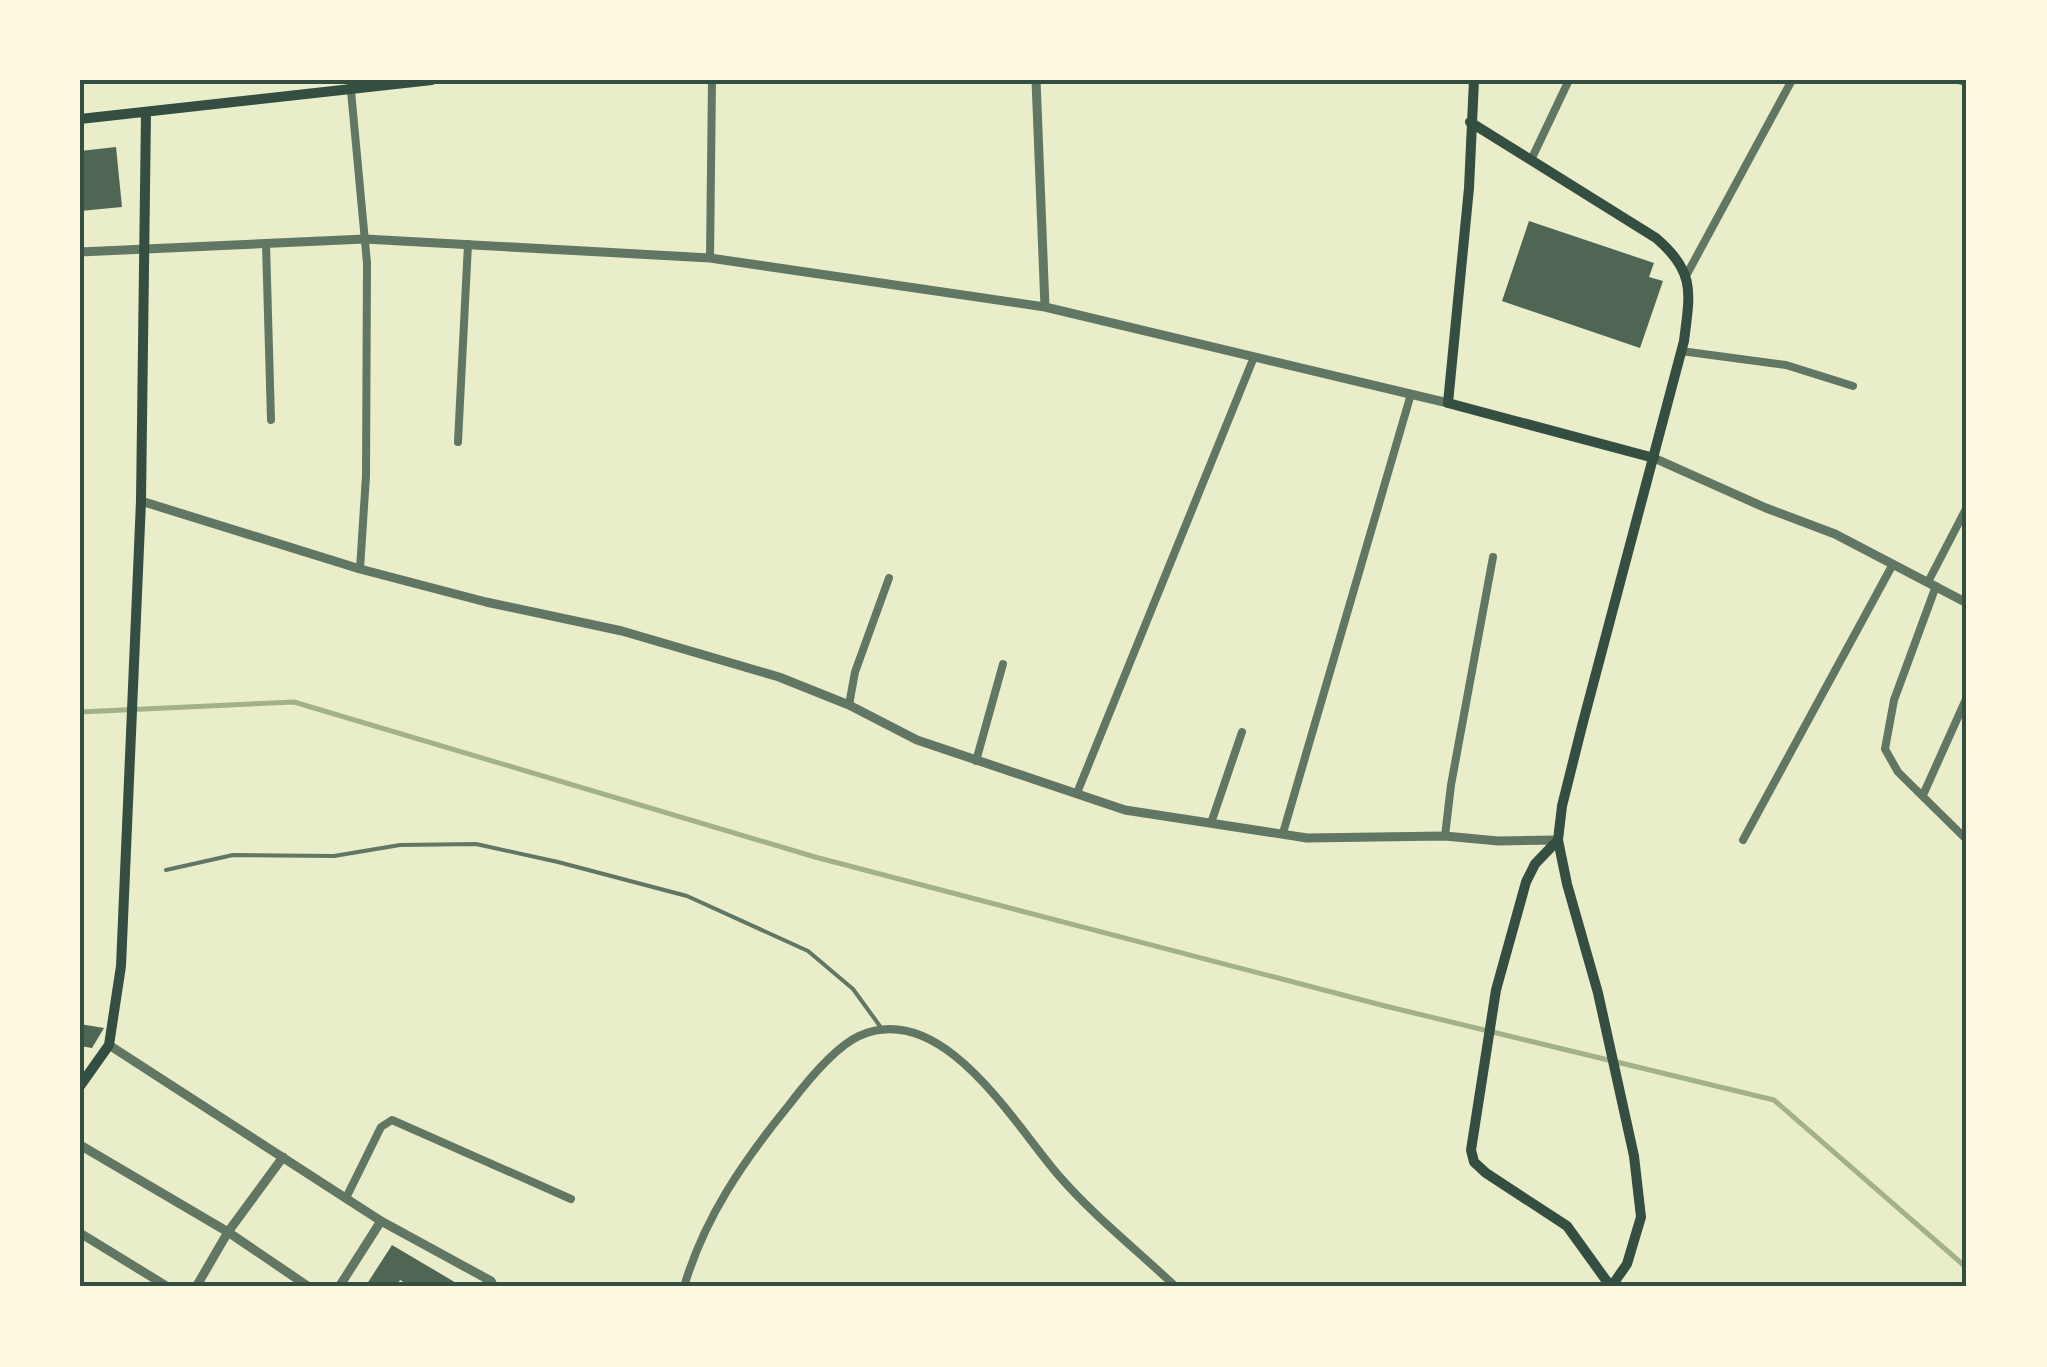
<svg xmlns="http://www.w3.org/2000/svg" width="2047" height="1367" font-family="'Exo 2',sans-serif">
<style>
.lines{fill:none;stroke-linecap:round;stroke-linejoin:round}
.stream{stroke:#a3b18a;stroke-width:5}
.building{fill:#4f6655}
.service{stroke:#617663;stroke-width:4}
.minor{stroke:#617663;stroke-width:8}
.tertiary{stroke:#617663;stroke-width:9}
.secondary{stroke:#344e41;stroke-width:10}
.neatline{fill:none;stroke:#344e41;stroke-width:4}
</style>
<rect width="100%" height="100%" fill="#e9edc9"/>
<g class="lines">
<path class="stream" d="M80,712l214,-10 521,155 570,149 389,94 193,168"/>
</g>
<path class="building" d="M116,147l6,60 -42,4v-60z
M1529,221l125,42 -5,14 14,4 -23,67 -138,-47z
M80,1024l24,4 -12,20 -12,-2z
M392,1245l71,42h-51l-12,-7 -4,7h-31z"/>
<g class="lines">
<path class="service" d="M166,870l67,-15 101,1 66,-11 76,-1 82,18 129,34 121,55 45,38 29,40"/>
<path class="minor" d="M350,80l17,183 -1,213 -6,93
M1531,160l38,-80
M266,244l5,176
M710,258l2,-178
M1687,274l105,-194
M1681,351l105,14 67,21
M458,442l10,-198
M1928,582l39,-75
M1936,586l-42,114 -9,49 13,23 69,68
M849,705l6,-33 34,-94
M976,761l27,-97
M1077,793l177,-436
M1923,795l44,-98
M1211,823l31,-91
M1283,833l128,-439
M1445,836l6,-51 42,-228
M1743,840l150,-276
M346,1198l35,-71 11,-7 179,79
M684,1287c20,-69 60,-127 105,-182 16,-21 46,-58 70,-69 84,-38 156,90 201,141 35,40 78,74 116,110"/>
<path class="tertiary" d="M1036,80l9,227
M1960,80l7,2
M80,252l285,-13 345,19 335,49 403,96
M1654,458l112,50 69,26 132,69
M141,501l219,68 126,33 136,29 157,46 70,28 68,35 208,70 182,28 138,-2 53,5 60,-1
M109,1045l272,176 110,60 3,6
M80,1145l148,87 81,55
M80,1233l88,54
M196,1287l32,-55 55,-75
M339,1287l42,-66"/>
<path class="secondary" d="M1474,80l-5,108 -21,215 206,55
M80,119l352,-39
M1470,122l186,116c40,34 34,55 28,103l-102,385 -20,80 -4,34 9,44 31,109 36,163 7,61 -14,47 -16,23 -44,-61 -81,-53 -12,-11 -3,-12 25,-160 30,-108 9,-18 23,-24
M80,1086l29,-41 12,-79 20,-465 5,-389"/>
</g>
<rect width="2047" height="1367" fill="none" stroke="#fefae0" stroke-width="165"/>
<rect x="82" y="82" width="1882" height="1202" class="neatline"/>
</svg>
